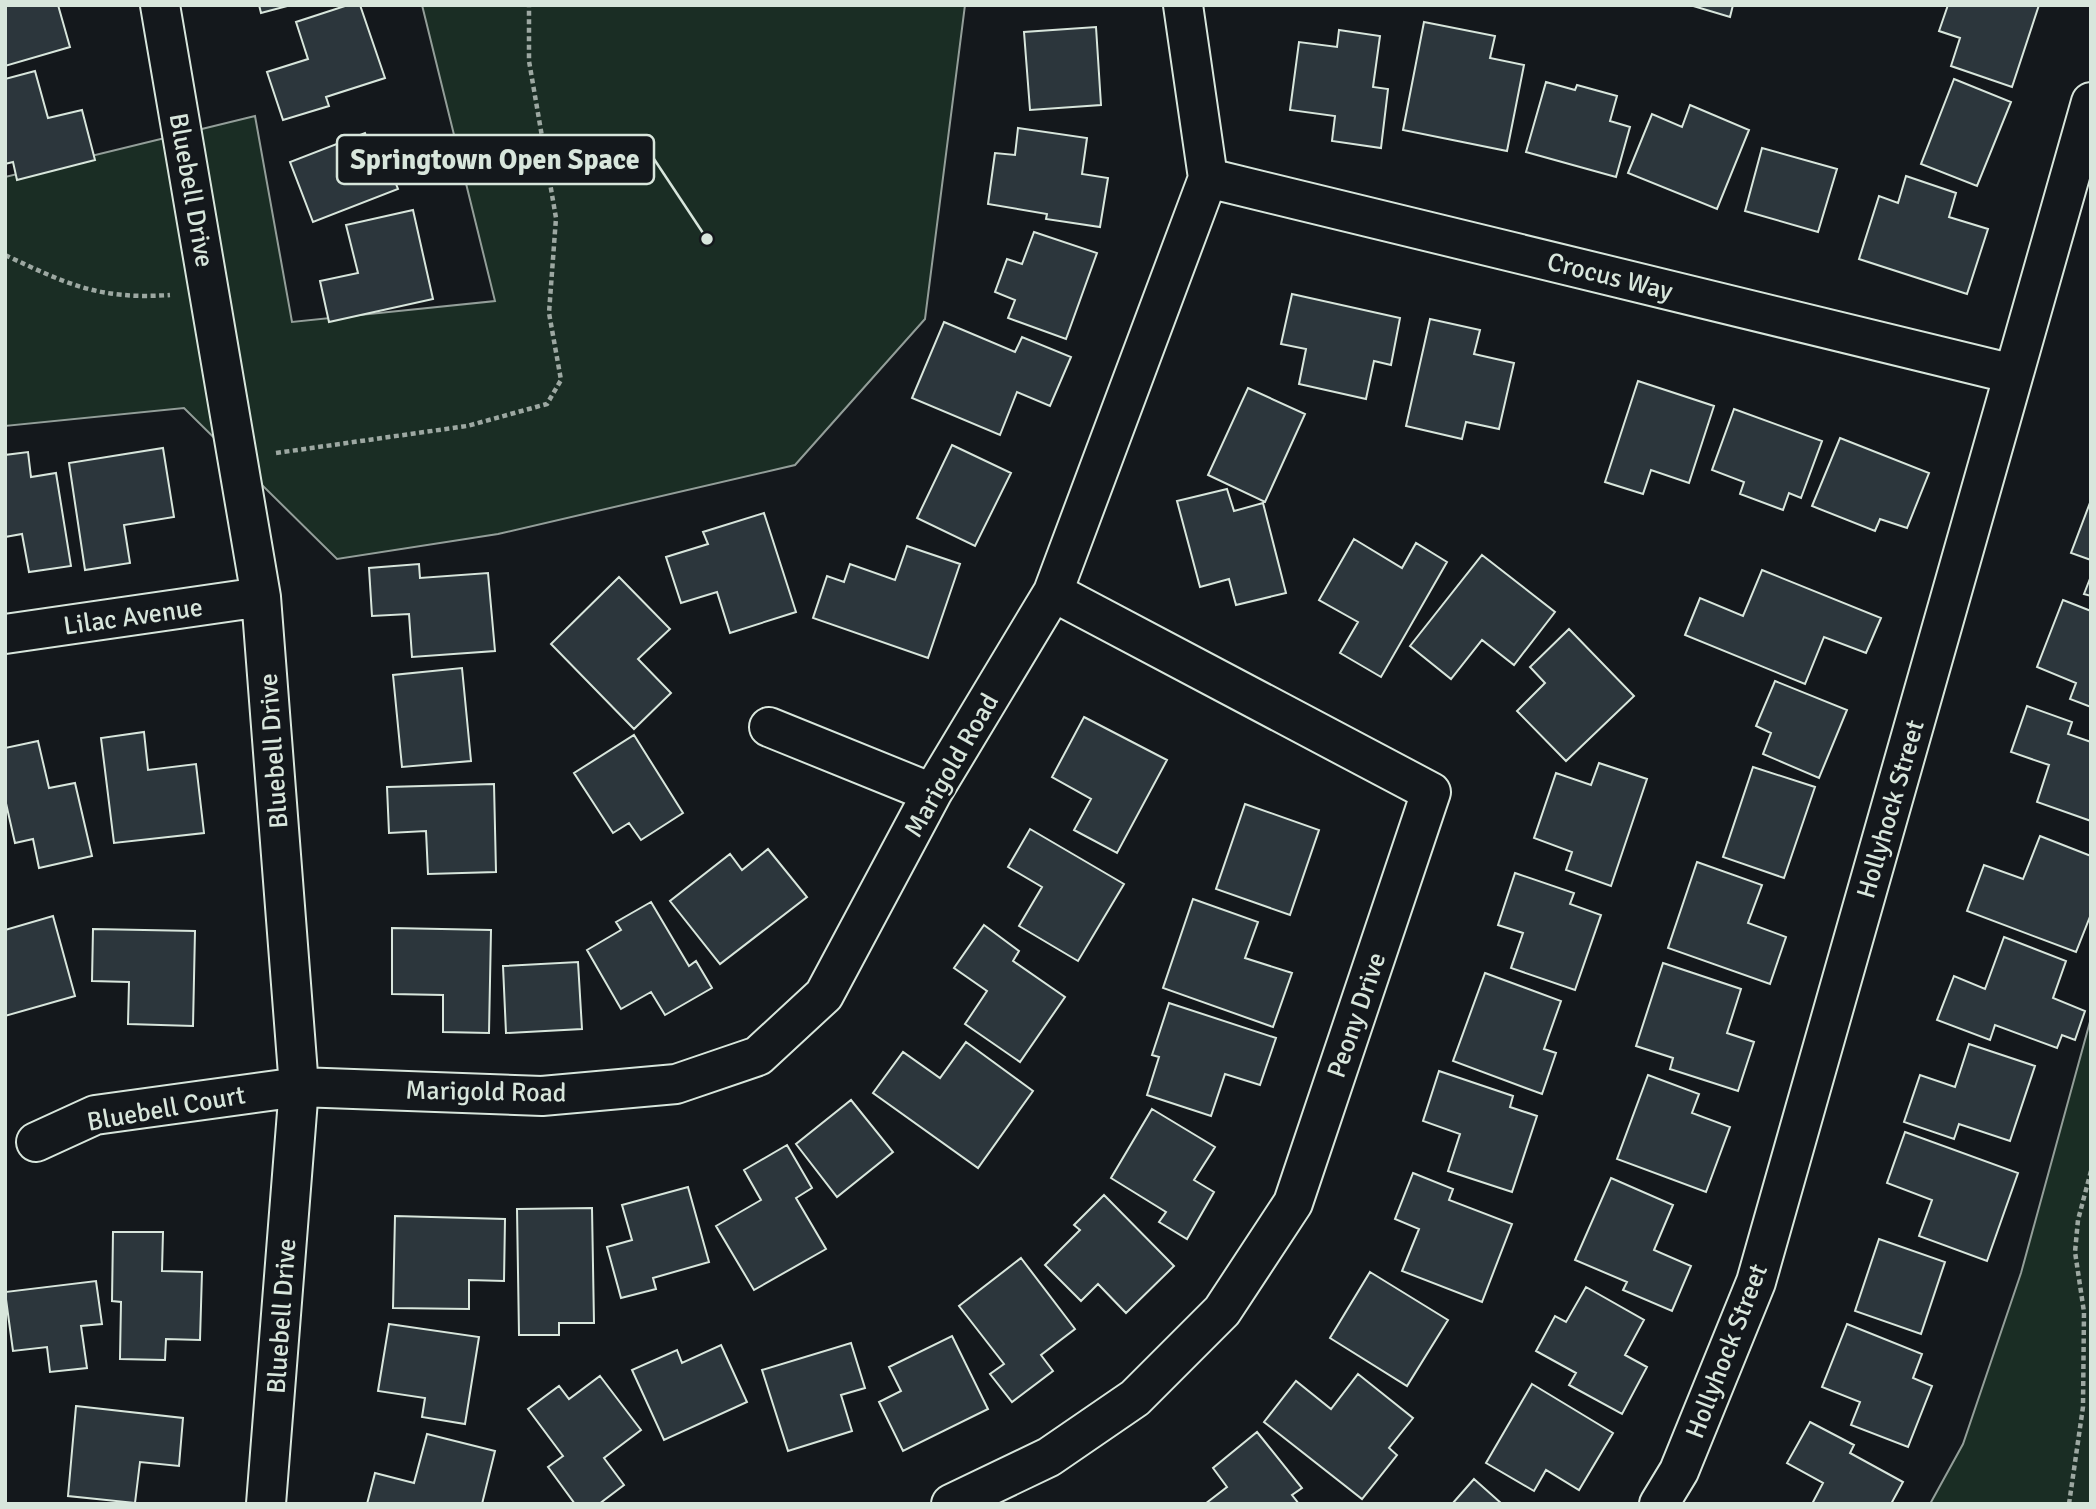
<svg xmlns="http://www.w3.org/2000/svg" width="2096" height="1509" font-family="Signika,sans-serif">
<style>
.green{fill:#1a2d24;stroke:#939e99;stroke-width:2}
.building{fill:#2c363c;stroke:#d8e6dc;stroke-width:2}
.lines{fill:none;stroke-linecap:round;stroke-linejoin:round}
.minor-casing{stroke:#d8e6dc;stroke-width:42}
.path{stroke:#9da8a2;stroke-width:4.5;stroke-dasharray:5 3.5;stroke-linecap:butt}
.minor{stroke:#14181c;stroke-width:38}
.labels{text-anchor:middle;stroke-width:5;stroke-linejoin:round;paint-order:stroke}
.street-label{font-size:26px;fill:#d8e6dc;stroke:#14181c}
.leader{fill:none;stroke:#d8e6dc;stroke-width:2.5}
.callout-dot{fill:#d8e6dc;stroke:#14181c;stroke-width:2.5}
.callout{fill:#14181c;stroke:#d8e6dc;stroke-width:2.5}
.callout-label{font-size:28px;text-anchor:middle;font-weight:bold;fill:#d8e6dc}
</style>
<rect width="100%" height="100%" fill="#14181c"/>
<path class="green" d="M422,5h543l-40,314 -130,146 -297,69 -161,25 -153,-151 -179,18v-249l250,-61 37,206 203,-21z
M2091,1018v486h-161l33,-60 58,-171z"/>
<path class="building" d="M5,5h53l12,42 -65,19z
M259,5h32l-30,8z
M348,5h12l25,73 -59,19 3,9 -46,14 -16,-48 41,-13 -12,-37z
M1690,5h43l-3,12z
M1948,5h91l-27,82 -61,-21 9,-28 -21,-7z
M1424,22l71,14 -5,22 34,7 -17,86 -104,-21z
M1096,27l5,78 -71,5 -6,-78z
M1339,30l41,6 -7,51 15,2 -7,59 -49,-7 3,-25 -45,-6 9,-68 38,5z
M35,71l13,47 34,-8 13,50 -78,20 -4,-18 -8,2v-85z
M1954,79l57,23 -34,84 -56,-22z
M1546,82l29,8 2,-5 40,11 -7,25 20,6 -14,50 -90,-25z
M1690,105l59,25 -32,79 -89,-36 24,-59 30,13z
M1018,128l69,10 -5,36 26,4 -8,49 -54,-8 1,-5 -59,-10 7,-51 20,2z
M365,133l11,30 10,-4 12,30 -85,33 -23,-60z
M1762,148l75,21 -19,63 -73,-21z
M1906,176l50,17 -7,24 39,12 -21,65 -108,-35 20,-63 19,7z
M413,210l20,89 -104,23 -9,-41 38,-8 -12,-48z
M1034,232l63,21 -31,86 -58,-21 7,-18 -20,-8 12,-33 15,5z
M1292,294l108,24 -9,47 -17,-4 -8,38 -67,-15 7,-35 -25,-5z
M1430,319l50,11 -6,24 40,9 -15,66 -33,-7 -4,17 -56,-13z
M944,322l71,30 7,-15 49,20 -21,49 -33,-14 -17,43 -88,-37z
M1638,381l76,25 -25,77 -38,-13 -8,24 -38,-12z
M1248,388l57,26 -40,88 -57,-27z
M1734,409l88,32 -21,57 -12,-5 -6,17 -43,-16 4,-12 -32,-12z
M1840,438l89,35 -22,55 -27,-9 -5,12 -63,-25z
M952,445l59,28 -36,73 -58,-28z
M163,448l11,69 -50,8 6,38 -45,7 -16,-107z
M28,452l3,25 25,-4 15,93 -42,6 -7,-38 -17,3v-82z
M1227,489l7,22 29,-8 23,90 -50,12 -7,-26 -29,8 -23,-86z
M2091,500v60l-20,-7z
M764,513l32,99 -66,21 -13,-41 -36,11 -15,-46 42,-13 -5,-12z
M1354,539l48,29 14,-25 31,19 -66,115 -41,-24 18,-31 -39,-22z
M907,546l53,18 -32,94 -115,-40 14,-42 17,6 6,-18 45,16z
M1482,555l73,57 -41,53 -32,-25 -31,39 -41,-33z
M419,564l1,14 68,-5 7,78 -83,6 -3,-43 -37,2 -3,-48z
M1762,570l119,48 -15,35 -42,-16 -19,47 -120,-49 15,-37 43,18z
M2091,576v20l-7,-2z
M619,577l51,52 -32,30 33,34 -37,36 -83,-85z
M2063,600l28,11v96l-21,-8 6,-16 -39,-16z
M1569,629l65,67 -68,65 -49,-50 28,-28 -15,-16z
M462,668l9,93 -69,6 -9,-92z
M1775,681l72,29 -28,68 -56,-24 8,-21 -15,-7z
M2027,706l45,16 -4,12 23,8v79l-54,-19 12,-37 -38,-13z
M1084,717l83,43 -50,93 -43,-23 17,-31 -39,-22z
M144,732l4,38 48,-6 8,69 -90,10 -13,-105z
M634,735l49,78 -42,27 -12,-17 -16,10 -39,-60z
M38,741l11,47 26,-5 17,73 -53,12 -6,-29 -18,4 -10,-44v-51z
M1599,763l48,16 -36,107 -45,-16 6,-18 -38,-14 22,-65 35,12z
M1753,767l62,20 -31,91 -61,-21z
M494,784l2,88 -68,2 -2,-43 -37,2 -2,-46z
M1245,804l74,26 -29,85 -74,-26z
M1030,829l94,55 -46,77 -59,-35 23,-39 -34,-20z
M2040,836l51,20v58l-15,38 -109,-41 17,-46 39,14z
M768,849l39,48 -87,67 -50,-63 60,-47 12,16z
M1697,862l65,23 -14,38 38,14 -16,47 -102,-36z
M1515,873l59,20 -4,11 31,11 -26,75 -64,-22 12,-35 -25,-8z
M1193,899l65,23 -13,36 47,15 -19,54 -110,-39z
M651,902l38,64 7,-5 16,27 -47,27 -14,-23 -30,17 -34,-59 34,-20 -5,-8z
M53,916l22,80 -70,20v-86z
M984,925l35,26 -6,10 52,36 -45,65 -55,-38 22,-33 -33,-23z
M392,928l99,2 -2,103 -46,-1v-37l-51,-1z
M93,929l102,2 -2,95 -65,-2 1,-42 -37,-1z
M2004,937l62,24 -13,37 32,13 -10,29 -13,-5 -5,13 -62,-23 -5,15 -53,-20 17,-44 31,13z
M578,962l4,67 -76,4 -3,-67z
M1663,963l78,26 -14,44 27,9 -16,49 -68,-22 3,-11 -37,-12z
M1485,973l76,28 -17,48 12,4 -14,41 -89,-33z
M1169,1003l107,35 -16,47 -35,-11 -14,42 -64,-21 12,-38 -7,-2z
M966,1042l67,49 -55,77 -105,-75 30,-41 37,26z
M1969,1044l66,22 -25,75 -51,-17 -5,15 -50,-17 16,-47 35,12z
M1439,1071l74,25 -3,11 27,9 -25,76 -64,-21 12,-37 -37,-13z
M1648,1075l51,19 -7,19 38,14 -24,65 -89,-33z
M851,1100l42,52 -56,45 -41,-53z
M1152,1109l63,38 -21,33 20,12 -27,47 -28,-17 7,-10 -55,-34z
M1905,1132l113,41 -31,88 -68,-25 13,-36 -45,-17z
M787,1145l25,43 -16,10 30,51 -72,41 -38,-64 45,-26 -17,-30z
M1413,1173l40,16 -4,11 63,24 -30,78 -80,-31 17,-42 -24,-10z
M1611,1178l62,27 -19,45 37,16 -19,45 -49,-21 4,-8 -52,-22z
M688,1187l21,75 -56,16 3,11 -35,9 -14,-51 25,-7 -10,-35z
M1104,1195l70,71 -48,47 -28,-29 -17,17 -36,-36 35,-35 -6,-5z
M592,1208l2,115h-35v12h-40l-2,-126z
M395,1216l110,3 -1,62 -35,-1v29l-76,-1z
M113,1232h50l-1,39 40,1 -2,68 -34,-1 -1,21 -45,-1 1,-57 -9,-1z
M1879,1239l66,23 -24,72 -66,-23z
M1021,1258l54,71 -34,26 12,16 -41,31 -22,-28 14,-10 -45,-58z
M1370,1272l78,48 -41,66 -77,-48z
M96,1281l6,43 -21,2 6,42 -37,4 -3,-25 -34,4 -8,-59z
M1586,1287l58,33 -19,35 22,12 -25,47 -53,-29 7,-12 -40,-22 19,-35 11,6z
M389,1324l90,13 -14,87 -43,-7 3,-19 -47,-7z
M1847,1324l75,30 -9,24 19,8 -24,61 -57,-22 9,-23 -38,-15z
M952,1336l36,73 -85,42 -24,-49 22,-11 -12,-24z
M851,1343l14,45 -24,7 11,36 -64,20 -26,-81z
M721,1345l26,57 -83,38 -32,-70 45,-20 5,13z
M1358,1374l55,44 -24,30 8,7 -35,44 -98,-77 32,-41 35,28z
M600,1376l41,54 -37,28 20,27 -25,19h-24l-27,-37 15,-11 -35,-47 31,-23 10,13z
M1532,1384l81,49 -34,57 -33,-20 -12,21 -48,-28z
M76,1406l107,12 -4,48 -39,-4 -5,41 -67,-7z
M1810,1422l44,23 -4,8 53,29 -12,22h-79l11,-21 -36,-20z
M1257,1432l45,56 -10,7 7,9h-94l22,-17 -14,-19z
M427,1434l68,17 -13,53h-115l8,-31 39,10z
M1474,1479l28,25h-50z"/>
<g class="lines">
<g class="minor-casing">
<path id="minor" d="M160,5l101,592 38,490 -33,417
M1208,178l805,196
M5,634l256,-37
M769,727l163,66
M36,1142l59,-27 204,-28 243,9 134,-12 82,-28 66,-61 108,-202 121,-201 155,-414 -25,-173
M951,1504l98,-47 86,-59 87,-87 71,-108 138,-411 -378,-200
M1659,1504l20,-33 77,-189 335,-1180"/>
</g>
<path class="path" d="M5,255c62,29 94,45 165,40
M276,453l191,-27 80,-22 14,-24 -12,-67 7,-95 -27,-157v-56
M2069,1504l14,-97 1,-95 -9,-60 3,-32 13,-49"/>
<use href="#minor" class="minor"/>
</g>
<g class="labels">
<g class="street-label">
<text transform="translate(192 190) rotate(80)" y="9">Bluebell Drive</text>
<text transform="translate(1610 276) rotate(14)" y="9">Crocus Way</text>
<text transform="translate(133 616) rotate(-8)" y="9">Lilac Avenue</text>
<text transform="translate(273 751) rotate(-94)" y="9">Bluebell Drive</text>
<text transform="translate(951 765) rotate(-60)" y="9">Marigold Road</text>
<text transform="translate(1890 809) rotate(-74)" y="9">Hollyhock Street</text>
<text transform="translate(1356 1015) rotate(-71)" y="9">Peony Drive</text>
<text transform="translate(486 1091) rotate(1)" y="9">Marigold Road</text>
<text transform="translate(166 1108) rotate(-10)" y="9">Bluebell Court</text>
<text transform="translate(281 1316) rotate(-86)" y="9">Bluebell Drive</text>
<text transform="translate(1726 1351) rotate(-69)" y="9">Hollyhock Street</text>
</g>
</g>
<path class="leader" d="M707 239L654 159"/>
<circle class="callout-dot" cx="707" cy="239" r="7"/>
<rect class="callout" x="337" y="135" width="317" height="49" rx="7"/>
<g class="callout-label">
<text x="495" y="169">Springtown Open Space</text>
</g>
<rect width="2096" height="1509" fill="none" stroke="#d8e6dc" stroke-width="14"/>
</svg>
